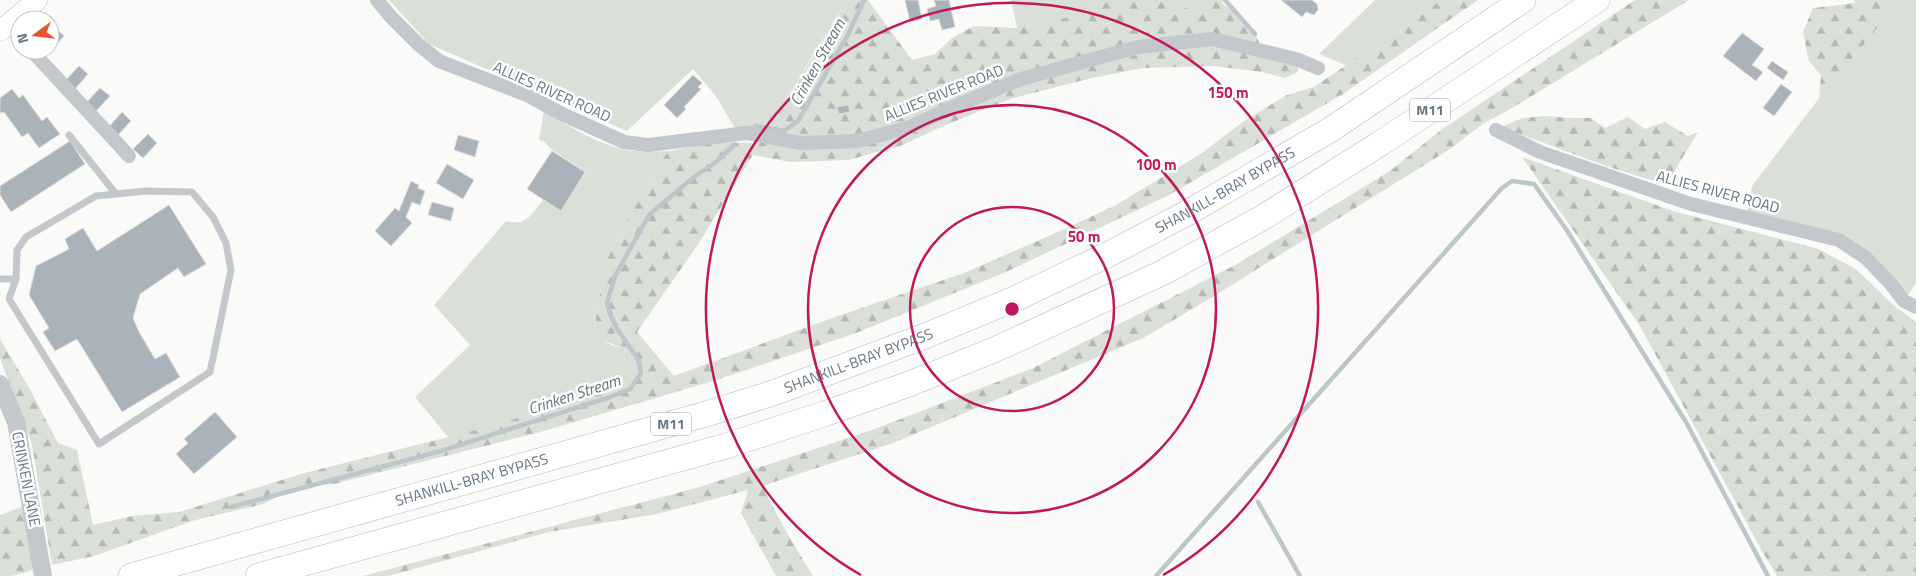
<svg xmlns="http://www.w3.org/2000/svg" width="1916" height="576" font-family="'Titillium Web',sans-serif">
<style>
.green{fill:#dadfd7}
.forest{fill:url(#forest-firs)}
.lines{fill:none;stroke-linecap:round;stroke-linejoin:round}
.stream{stroke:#bbc7cb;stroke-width:4.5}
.building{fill:#aab3b9;stroke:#dcdcda}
.secondary-casing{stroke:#b3babf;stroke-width:21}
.motorway-casing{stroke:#b4b9bd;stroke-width:26}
.service{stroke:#c3c8cc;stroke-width:7}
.minor{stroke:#c3c8cc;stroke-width:14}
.tertiary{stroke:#c3c8cc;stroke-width:18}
.secondary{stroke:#fff;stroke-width:20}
.motorway{stroke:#fff;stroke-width:25}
.ring{fill:none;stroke:#c2185b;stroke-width:2.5}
.labels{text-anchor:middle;stroke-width:5;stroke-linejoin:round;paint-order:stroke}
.shield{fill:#fff;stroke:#939fa8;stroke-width:1}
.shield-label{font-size:14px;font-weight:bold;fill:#657683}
.street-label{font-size:15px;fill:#657683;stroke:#fff}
.water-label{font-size:16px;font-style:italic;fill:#60757c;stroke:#fff}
.centre{fill:#c2185b;stroke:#fff;stroke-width:2.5}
.ring-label{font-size:15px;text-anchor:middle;font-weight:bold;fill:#c2185b;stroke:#fff;stroke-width:5;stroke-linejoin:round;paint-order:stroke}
</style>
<defs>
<pattern id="forest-firs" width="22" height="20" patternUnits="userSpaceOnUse" patternTransform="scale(1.25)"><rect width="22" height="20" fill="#dadfd7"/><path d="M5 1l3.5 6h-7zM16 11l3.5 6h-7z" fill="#b4b9b4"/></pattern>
</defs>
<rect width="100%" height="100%" fill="#fafaf8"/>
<path class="green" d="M389,0h452v9l-75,124 -30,-3 -20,-34 -23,-27 -66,62 -198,-87z
M1011,0h213l-21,29 -179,32z
M1375,0h82l-100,70 -38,-16z
M1897,0h19v283l-12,18 -65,-61 -93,-23 6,-31 127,-166z
M544,111c24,15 62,38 90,40 12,1 24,0 36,0l-7,7 -3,12 -25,30 -5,15 -23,44 -11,54 -1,23 16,9 13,4 1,14 49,13 -221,67 -38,-46 55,-52 -36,-40 72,-84c20,6 26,-7 37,-21l18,11 25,-39 -35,-23 -7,-8 -5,-1z"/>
<path class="forest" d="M841,0h27l44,60 23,-6 17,-16 22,-12 42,2 22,-3 31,-8 38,-15 48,-1 23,4 15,5 24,-10c21,14 42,28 45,55l35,8 1,9 -13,6 -23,-6 -49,-6 -70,2 -51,10 -82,21 -69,28 -41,19 -52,14 -57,2 -38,-7 -52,85 -64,92 37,44 158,-58 132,-45 94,-41 58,-27 86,-52 42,-32 43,-26 27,-8 128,-87h36l-135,94 -174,101 -163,77 -150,61 -143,48 -176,52 -203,51 -38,3 -33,17 -71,17 -98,35 -42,9 -20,-120 -32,-87v-19l28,47 30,57 19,7 16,75 39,-9 47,-4 122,-38 191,-48 143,-45 -10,-18 -1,-14 -29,-12 1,-24 11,-54 23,-44 5,-15 25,-30 3,-12 7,-7 20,-4 27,-5 36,1 22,-24 66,-109z
M1635,0h54l-182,111 -23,12 -34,26 -236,147 -71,42 -250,105 -131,43 26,49 25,41h-37l-35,-63 7,-23 -91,24 -108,18 -161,44h-25l337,-89 172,-57 161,-62 204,-104 153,-93 51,-41z
M1853,0h47l-81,99 2,-24 -12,-14 -6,-29 10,-24 43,-5z
M1544,116l27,2h20l14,10 23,-11 17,12 20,-7 23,14 10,-4 -32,53 -60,-19 -105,-39 22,-9z
M1522,157l151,54 145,38 38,20 36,35 24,18v254h-139l-15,-25 -122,-225z
M25,506l8,64 -21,6h-12v-61z"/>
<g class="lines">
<path class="stream" d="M1225,0l30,34
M755,126l29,5 14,-10 50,-86 16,-35
M1258,502l42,74
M231,507l210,-56 169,-54 20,-8 11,-16 -3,-14 -21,-30 -6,-13 -4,-13 8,-27 34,-61 45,-38 21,-14 19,-18
M1156,576l346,-388 10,-7 22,3 32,45 120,193 82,154"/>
</g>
<path class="building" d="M905,0h13l4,19 -12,3z
M934,0h15l6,27 -13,3 -3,-11 -9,2 -3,-12 9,-3z
M1281,0h31l5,4 1,6 -4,5 -8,-3 -4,5z
M50,23l14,13 -14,16 -2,-2h2z
M1742,33l22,16 -12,16 11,7 -7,9 -33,-25z
M1772,61l16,11 -5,8 -16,-12z
M79,66l9,8 -14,16 -9,-9z
M693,75l9,8 -4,4 3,2 -17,18 2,2 -9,9 -13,-13z
M1781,84l11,8 -18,24 -11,-8z
M100,88l10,8 -15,16 -9,-9z
M12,89l7,9 4,-3 19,26 5,-4 13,17 -21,14 -11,-15 -6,4 -18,-25 -4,1v-15z
M848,105l2,7 -11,2 -2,-7z
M122,112l9,9 -14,15 -9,-8z
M148,134l9,9 -14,15 -10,-9z
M458,135l21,6 -4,16 -21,-7z
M70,141l15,23 -74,48 -11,-17v-9z
M552,151l33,21 -24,39 -34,-22z
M447,164l27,16 -11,19 -27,-16z
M411,181l8,4 -1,3 7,3 -5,14 -8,-3 -6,15 6,6 -21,23 -16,-15 20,-23 4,3z
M432,202l22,6 -3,13 -23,-6z
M169,205l37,59 -22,13 -6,-9 -38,26 -7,24 6,14 16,27 11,-6 14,24 -58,35 -45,-73 -22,12 -12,-19 6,-4 -20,-33 7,-29 33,-17 -4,-10 18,-11 14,23z
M215,412l22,25 -43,37 -18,-20 12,-11 -4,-4z"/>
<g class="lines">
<g class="secondary-casing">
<path id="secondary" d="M0,31l37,-31"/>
</g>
<g class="motorway-casing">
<g id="motorway">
<path id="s1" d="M131,576l575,-162 70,-22 149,-56 94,-39 92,-44 78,-41 141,-82 193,-130"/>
<path d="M258,576l468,-130 98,-32 85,-30 85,-34 168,-77 100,-55 119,-75 216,-143"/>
</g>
</g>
<path class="service" d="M69,135l47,59
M146,191l46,1 21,25 13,26 5,27 -21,102 -111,72 -90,-145 7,-20 1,-29 9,-13 70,-41z
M0,279h16"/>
<path class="minor" d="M377,0l14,17 27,27 21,17 88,34 35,19 62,28 24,3 99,-12 54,10 57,-2 52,-14 41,-19 70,-29 117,-32 74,-8 84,20 22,9
M11,23l9,14
M31,50l98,106
M1496,130l44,22 151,52 148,36 27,18 25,26 13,17 12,6"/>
<path class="tertiary" d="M0,384l16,38 27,154"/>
<use href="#secondary" class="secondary"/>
<use href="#motorway" class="motorway"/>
</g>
<g class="ring">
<circle cx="1012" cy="309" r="102"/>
<circle cx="1012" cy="309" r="204"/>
<path d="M861 575A306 306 0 1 1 1163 575"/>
</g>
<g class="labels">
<g class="shield">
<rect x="1410" y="98.5" width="40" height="23" rx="4"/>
<rect x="651" y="412.5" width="40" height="23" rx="4"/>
</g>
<g class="shield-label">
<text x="1430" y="115">M11</text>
<text x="671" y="429">M11</text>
</g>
<g class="street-label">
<text transform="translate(552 92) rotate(24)" y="5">ALLIES RIVER ROAD</text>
<text transform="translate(944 93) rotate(-22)" y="5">ALLIES RIVER ROAD</text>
<text dy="5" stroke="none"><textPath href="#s1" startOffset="1164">SHANKILL-BRAY BYPASS</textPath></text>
<text transform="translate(1718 192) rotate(15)" y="5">ALLIES RIVER ROAD</text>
<text dy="5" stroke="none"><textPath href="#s1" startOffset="759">SHANKILL-BRAY BYPASS</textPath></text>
<text transform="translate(26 479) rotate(79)" y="5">CRINKEN LANE</text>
<text dy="5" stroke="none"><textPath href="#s1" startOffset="354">SHANKILL-BRAY BYPASS</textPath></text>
</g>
<g class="water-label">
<text transform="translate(817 62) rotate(-61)" y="6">Crinken Stream</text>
<text transform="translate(574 394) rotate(-18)" y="6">Crinken Stream</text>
</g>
</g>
<circle cx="1012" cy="309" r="8" class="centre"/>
<g class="ring-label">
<text x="1228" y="98">150 m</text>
<text x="1156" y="170">100 m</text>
<text x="1084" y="242">50 m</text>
</g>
<g transform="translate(35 35) rotate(255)"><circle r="24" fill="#ffffff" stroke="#c1c8cd"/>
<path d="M0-4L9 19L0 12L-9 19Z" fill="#e4572e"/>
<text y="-8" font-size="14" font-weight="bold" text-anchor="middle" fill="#657683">N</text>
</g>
</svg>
